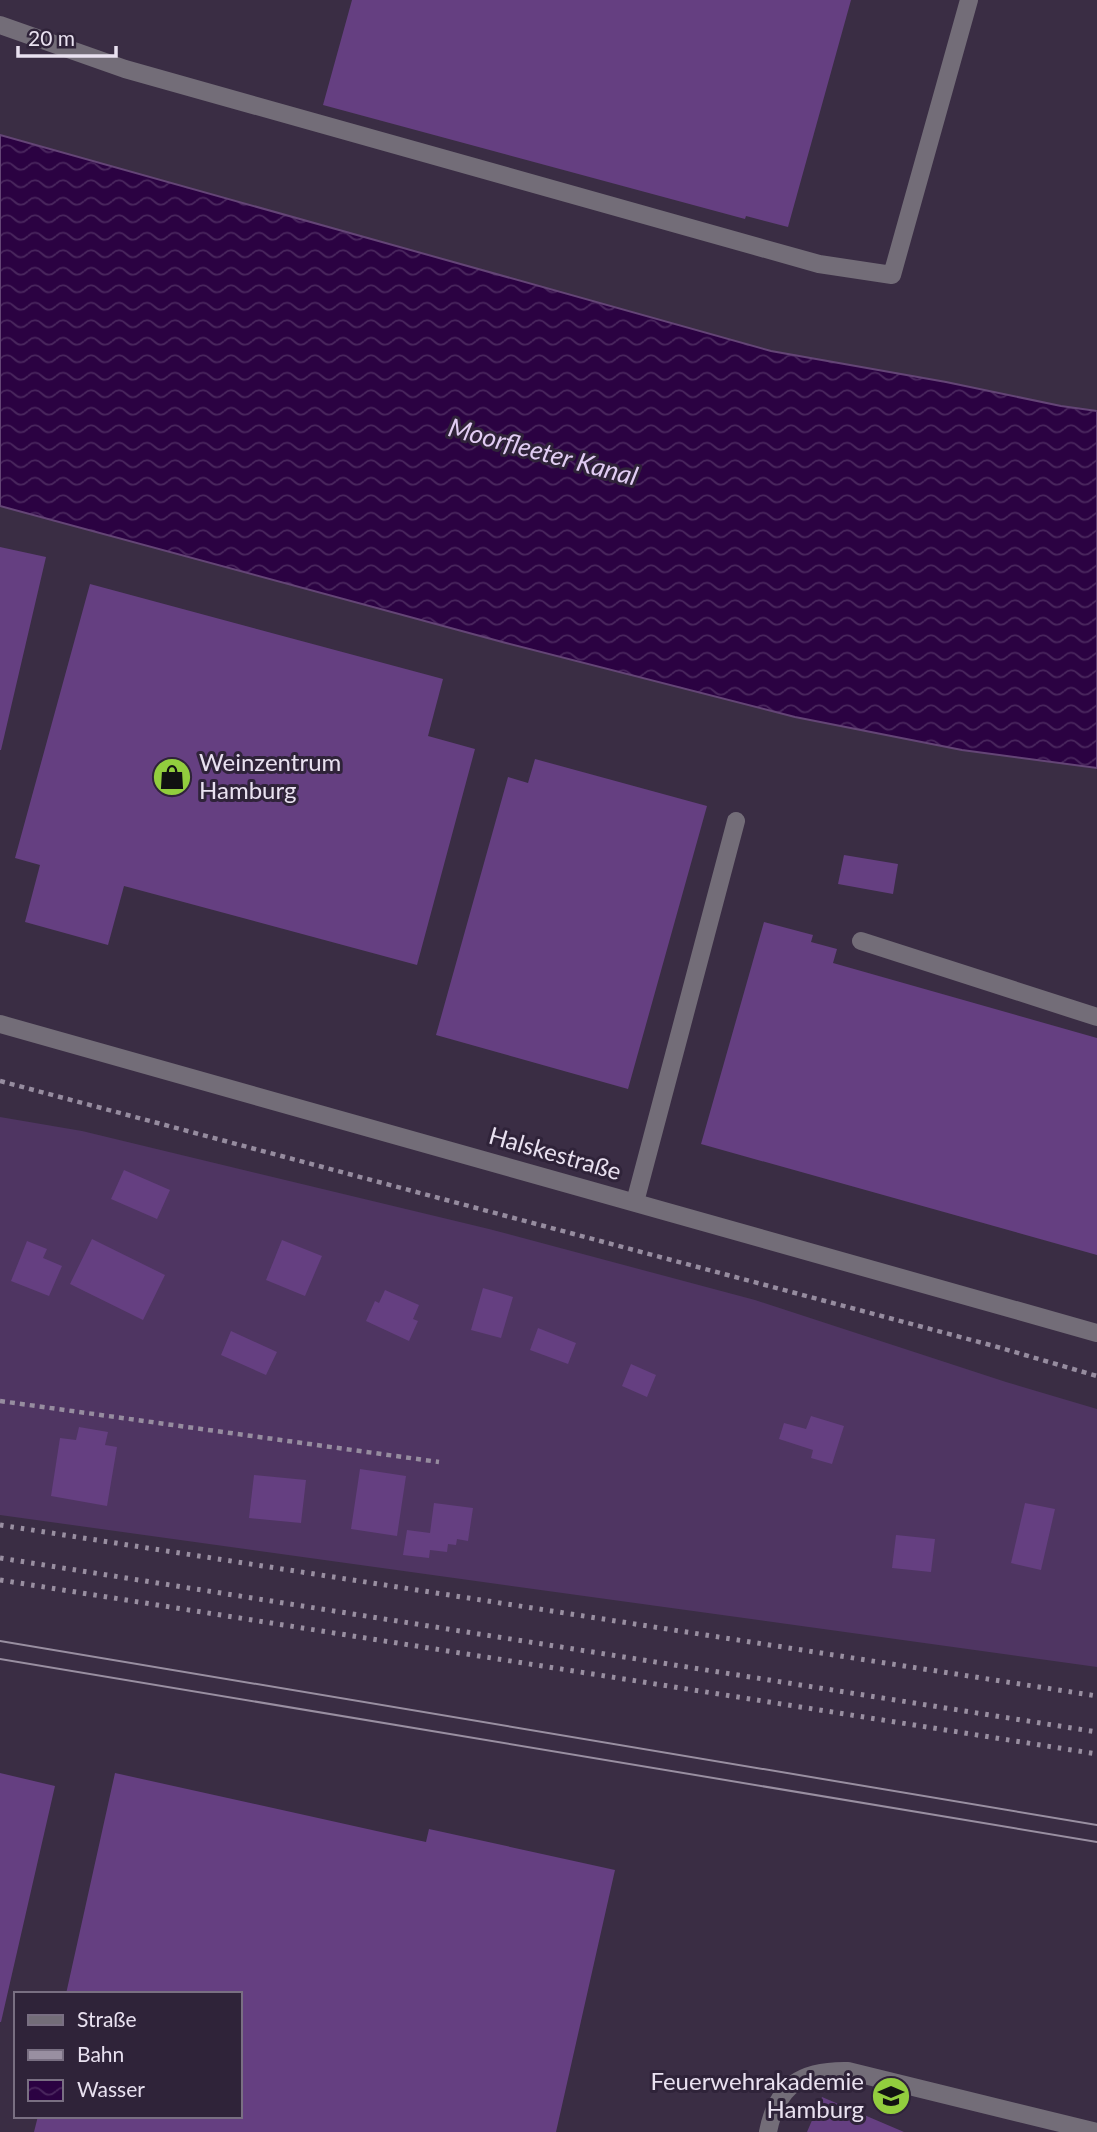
<svg xmlns="http://www.w3.org/2000/svg" width="1097" height="2132" font-family="Lato,sans-serif">
<style>
.garden{fill:#4f3562}
.water{fill:url(#water-waves);stroke:#644576;stroke-width:2}
.building{fill:#653f81}
.lines{fill:none;stroke-linecap:round;stroke-linejoin:round}
.path{stroke:#968c9f;stroke-width:4.5;stroke-dasharray:5 5;stroke-linecap:butt}
.minor{stroke:#736d78;stroke-width:18}
.tram{stroke:#998fa1;stroke-width:2}
.rail{stroke:#998fa1;stroke-width:5;stroke-dasharray:3.5 7;stroke-linecap:butt}
.labels{text-anchor:middle;stroke-width:6;stroke-linejoin:round;paint-order:stroke}
.poi-label{font-size:24px;fill:#e9e1f0;stroke:#2f2339;text-anchor:start}
.street-label{font-size:24px;fill:#e9e1f0;stroke:#2f2339}
.water-label{font-size:26px;font-style:italic;fill:#e1ccf3;stroke:#2f2339}
</style>
<defs>
<pattern id="water-waves" width="16" height="10" patternUnits="userSpaceOnUse" patternTransform="scale(1.75)"><rect width="16" height="10" fill="#2b0242"/><path d="M0 5q4-4 8 0t8 0" fill="none" stroke="#4a275e"/></pattern>
</defs>
<rect width="100%" height="100%" fill="#3a2d44"/>
<path class="garden" d="M0,1117l82,14 407,98 266,71 251,82 91,27v258l-1097,-152z"/>
<path class="water" d="M0,135l771,216 175,31 115,24 36,5v357l-135,-18 -167,-33 -289,-74 -506,-137z"/>
<path class="building" d="M352,0h499l-63,227 -42,-11 -1,3 -422,-114z
M0,547l46,10 -45,193h-1z
M90,584l353,95 -15,57 47,13 -58,216 -293,-79 -16,59 -83,-23 15,-57 -25,-7z
M535,759l172,47 -79,283 -192,-54 72,-258 20,6z
M844,855l54,9 -5,30 -55,-10z
M764,922l49,13 -2,7 26,7 -4,14 264,75v217l-396,-111z
M124,1170l46,20 -13,29 -46,-20z
M92,1239l73,36 -22,45 -73,-36z
M282,1240l40,16 -17,40 -39,-16z
M27,1241l20,8 -4,9 19,8 -13,30 -38,-15z
M483,1288l30,9 -12,41 -30,-8z
M385,1290l34,15 -6,14 5,2 -9,20 -43,-20 9,-20 4,2z
M538,1328l38,15 -8,21 -38,-14z
M231,1331l46,21 -11,23 -45,-20z
M631,1364l25,11 -9,22 -25,-11z
M811,1416l33,10 -12,38 -21,-6 2,-8 -34,-11 5,-16 22,6z
M79,1427l29,5 -3,13 12,2 -10,59 -56,-10 9,-58 16,2z
M360,1469l46,7 -9,60 -46,-7z
M254,1475l52,5 -5,43 -52,-5z
M434,1503l39,5 -5,33 -11,-2 -1,6 -8,-1 -1,8 -17,-2 -1,8 -26,-3 4,-25 23,3z
M1025,1503l30,6 -14,61 -30,-7z
M896,1535l39,4 -4,33 -39,-4z
M0,1773l55,13 -54,236h-1z
M115,1773l311,69 3,-13 186,41 -59,262h-522l4,-16h202v-122h-174z
M822,2097l82,35h-97z"/>
<g class="lines">
<path class="path" d="M0,1081l994,265 103,30
M0,1401l439,61"/>
<path class="minor" d="M0,25l125,44 694,195 73,11 77,-275
M861,941l236,76
M0,1024l1097,309
M635,1202l101,-381
M768,2132c9,-47 34,-62 80,-61l249,61"/>
<path class="tram" d="M0,1641l1097,184
M0,1659l1097,183"/>
<path class="rail" d="M0,1525l1097,171
M0,1558l1097,174
M0,1580l1097,174"/>
</g>
<defs>
<g id="shop-disc" transform="scale(2.0125)"><circle r="9.5" fill="#92cd3e" stroke="#2f2339"/><path d="M-5-2.5h2.3a2.7 3.5 0 0 1 5.4 0H5L5.5 6h-11ZM-1.5-2.5h3a1.5 2.3 0 0 0-3 0Z" fill="#111"/></g>
<g id="university-disc" transform="scale(2.0125)"><circle r="9.5" fill="#92cd3e" stroke="#2f2339"/><path d="M0-5L7-2L0 1L-7-2ZM-4 1L0 2.5L4 1V4Q0 6-4 4Z" fill="#111"/></g>
</defs>
<g fill-rule="evenodd">
<use href="#shop-disc" x="172" y="777"/>
<use href="#university-disc" x="891" y="2096"/>
</g>
<g class="labels">
<g class="poi-label">
<text x="199" y="771">Weinzentrum<tspan x="199" dy="28">Hamburg</tspan></text>
<text x="864" y="2090" text-anchor="end">Feuerwehrakademie<tspan x="864" dy="28">Hamburg</tspan></text>
</g>
<g class="street-label">
<text transform="translate(555 1154) rotate(16)" y="8">Halskestraße</text>
</g>
<g class="water-label">
<text transform="translate(543 452) rotate(15)" y="9">Moorfleeter Kanal</text>
</g>
</g>
<rect x="14" y="1992" width="228" height="126" fill="#2f2339" stroke="#796f82" stroke-width="2"/>
<rect x="28" y="2015" width="35" height="10" fill="#736d78" stroke="#796f82" stroke-width="2"/>
<text x="77" y="2027" font-size="21" fill="#e9e1f0">Straße</text>
<rect x="28" y="2050" width="35" height="10" fill="#998fa1" stroke="#796f82" stroke-width="2"/>
<text x="77" y="2062" font-size="21" fill="#e9e1f0">Bahn</text>
<rect x="28" y="2080" width="35" height="21" fill="url(#water-waves)" stroke="#796f82" stroke-width="2"/>
<text x="77" y="2097" font-size="21" fill="#e9e1f0">Wasser</text>
<path d="M18 46v10h98v-10" fill="none" stroke="#e9e1f0" stroke-width="3.5"/>
<text x="28" y="46" font-size="21" fill="#e9e1f0" stroke="#2f2339" stroke-width="5" paint-order="stroke">20 m</text>
</svg>
